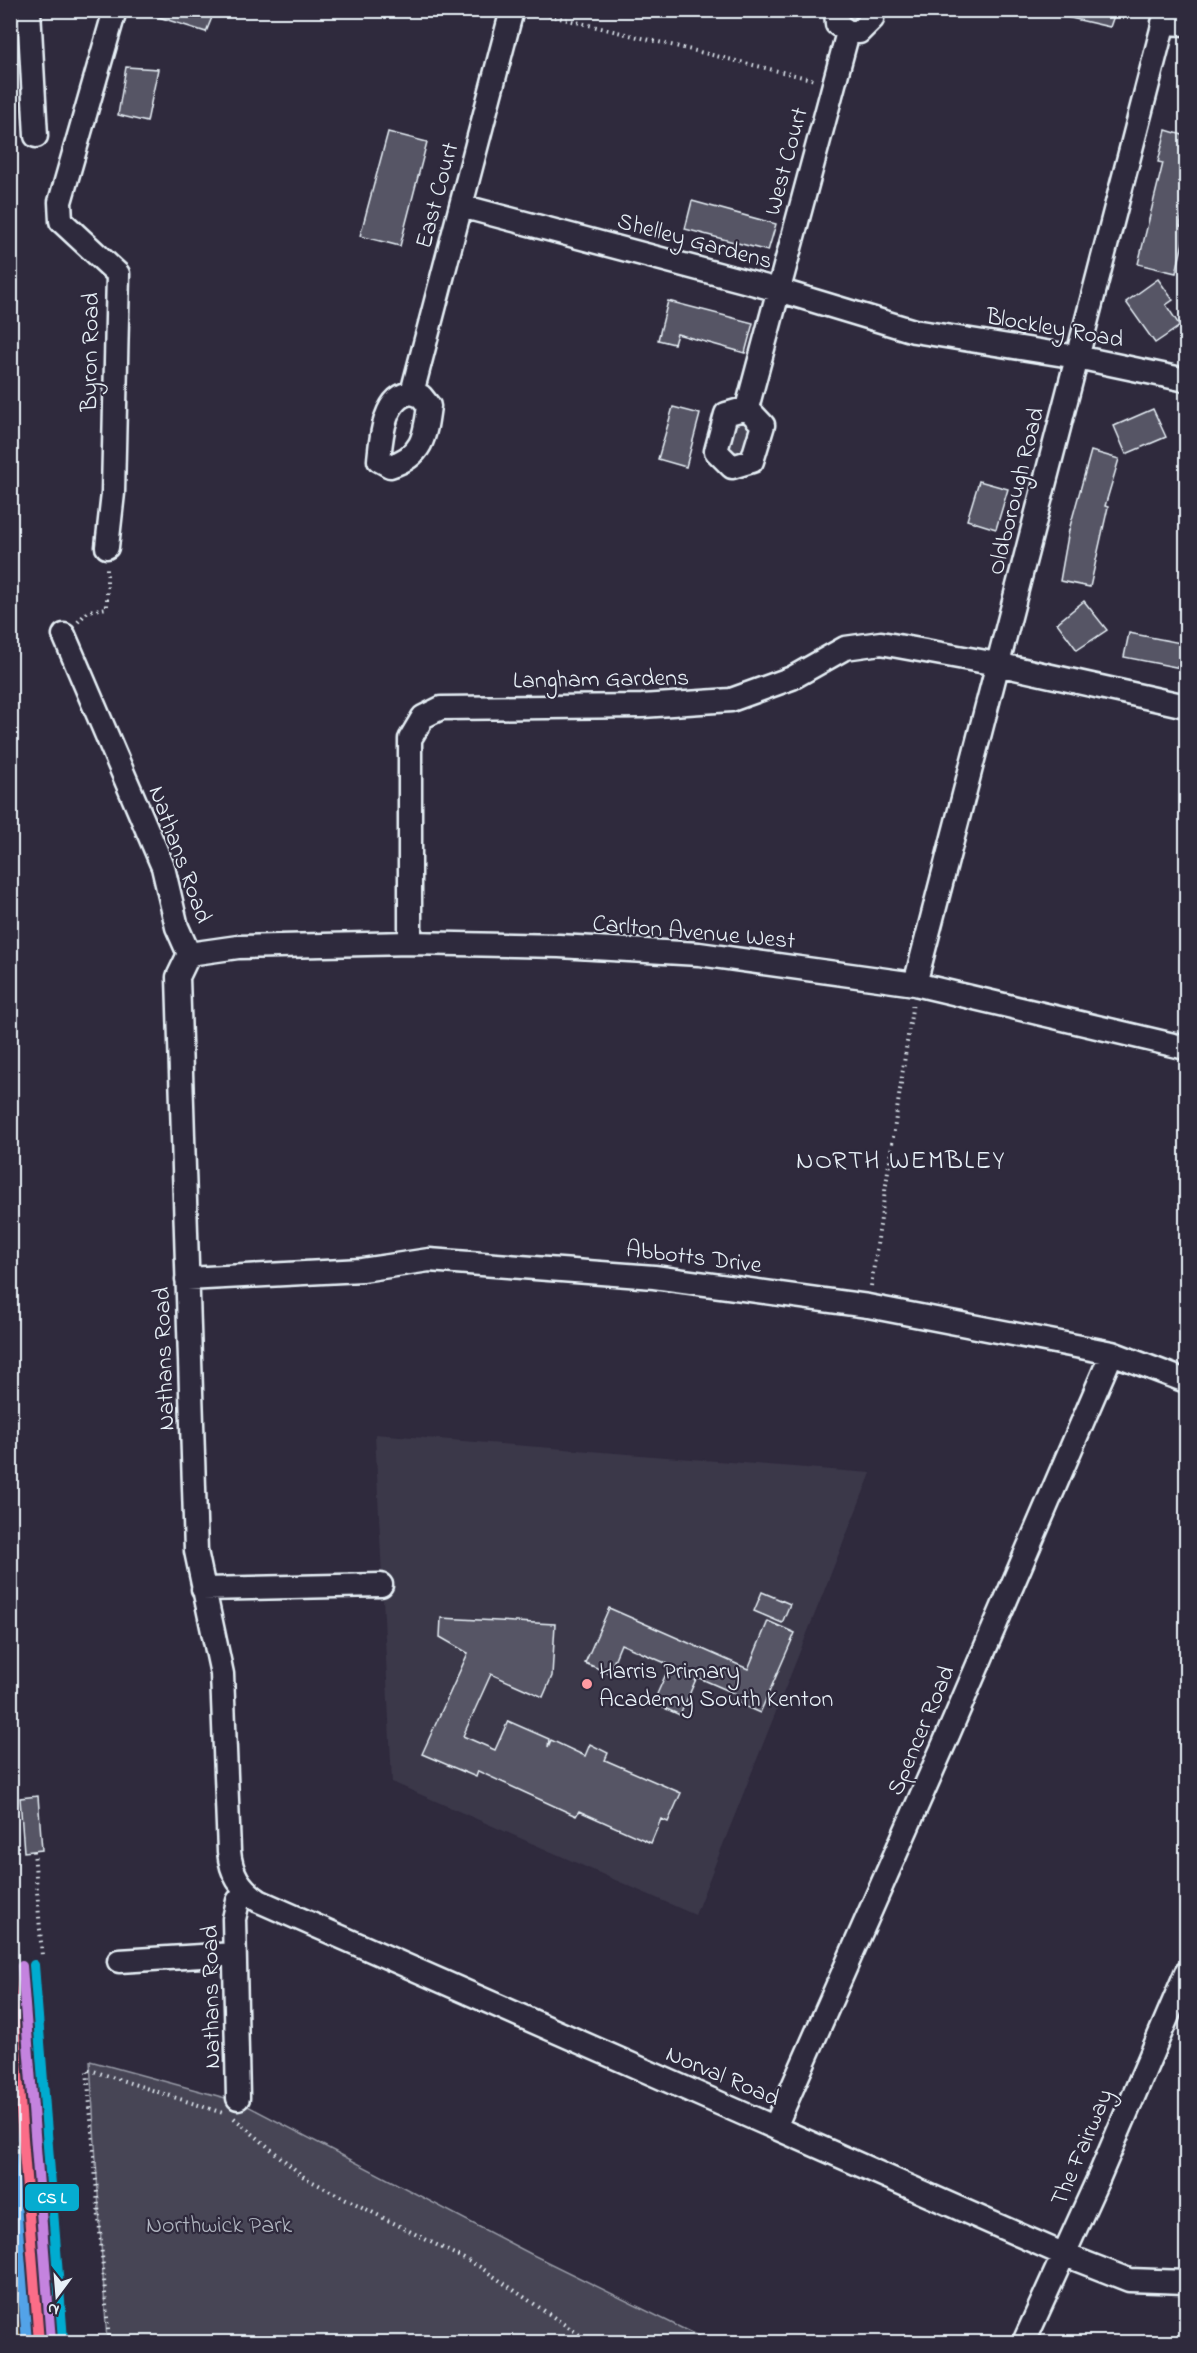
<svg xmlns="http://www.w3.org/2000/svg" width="1197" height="2353" font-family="'Indie Flower',sans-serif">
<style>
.built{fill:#3b3749}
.green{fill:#464455;stroke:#979aa6;stroke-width:1.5}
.building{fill:#575565;stroke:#e8f1f8;stroke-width:1.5}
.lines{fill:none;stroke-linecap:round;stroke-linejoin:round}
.minor-casing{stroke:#e8f1f8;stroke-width:27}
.path{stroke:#e8f1f8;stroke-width:4;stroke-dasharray:1.5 4.5;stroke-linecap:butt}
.minor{stroke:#2f2a3d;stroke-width:22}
.rail-1-casing{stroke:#2f2a3d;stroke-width:15}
.rail-2-casing{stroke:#2f2a3d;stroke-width:15}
.rail-3-casing{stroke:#2f2a3d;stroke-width:15}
.rail-4-casing{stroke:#2f2a3d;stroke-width:15}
.rail-5-casing{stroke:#2f2a3d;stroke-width:15}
.rail-1{stroke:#fb6d88;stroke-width:10}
.rail-2{stroke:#53a3e8;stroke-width:10}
.rail-3{stroke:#c483df;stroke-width:10}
.rail-4{stroke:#f7a600;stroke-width:10}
.rail-5{stroke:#06acd0;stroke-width:10}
.poi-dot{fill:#ff9aa2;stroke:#2f2a3d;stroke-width:2}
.labels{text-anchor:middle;stroke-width:4.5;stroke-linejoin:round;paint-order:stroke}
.street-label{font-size:24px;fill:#e8f1f8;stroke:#2f2a3d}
.poi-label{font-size:24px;fill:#e8f1f8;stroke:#2f2a3d;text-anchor:start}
.park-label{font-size:24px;fill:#afb4bf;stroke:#2f2a3d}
.neighbourhood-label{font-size:26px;letter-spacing:1.5px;fill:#e8f1f8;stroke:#2f2a3d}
.line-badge{stroke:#2f2a3d;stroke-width:2}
.badge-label{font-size:16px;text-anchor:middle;font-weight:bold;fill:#fff}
</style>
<rect width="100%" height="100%" fill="#2f2a3d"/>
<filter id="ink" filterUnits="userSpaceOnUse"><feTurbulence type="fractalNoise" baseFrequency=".0167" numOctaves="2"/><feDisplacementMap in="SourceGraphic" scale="12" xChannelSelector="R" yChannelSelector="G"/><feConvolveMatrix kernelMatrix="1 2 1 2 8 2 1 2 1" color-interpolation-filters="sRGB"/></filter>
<g filter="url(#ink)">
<path class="built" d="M375,1434l496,39 -176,442 -303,-133z"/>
<path class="green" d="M740,416l13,11 -10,26 -7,1 -8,-4 2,-27z
M90,2061l150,41 291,152 179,88h-603z"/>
<path class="building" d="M150,10h65l-9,22 -57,-18z
M1067,10h49l-6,17 -44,-10z
M126,67l32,2 -11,53 -29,-7z
M1166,130l20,6v59l-6,31 6,2v2l-10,43 -38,-9 25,-101 -5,-1z
M388,132l39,10 -27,104 -40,-10z
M692,201l84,23 -8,27 -83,-22z
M1158,279l15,21 -7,5 14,21 -25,17 -29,-41z
M668,301l85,22 -8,30 -68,-19 -3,10 -16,-4z
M673,407l27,7 -14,53 -28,-8z
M1153,409l13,28 -40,17 -12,-28z
M1091,451l28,8 -14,47 3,1 -18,80 -30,-6 9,-51z
M979,481l29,8 -12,40 -29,-9z
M1084,601l23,29 -30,20 -20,-27z
M1129,633l57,11v25l-62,-12z
M762,1592l28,12 -8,19 -28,-12z
M609,1608l139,61 20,-48 27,12 -35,80 -27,-12 3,-7 -39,-17 -17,38 -27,-12 17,-38 -49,-21 -12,29 -24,-10z
M441,1618l114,6 -3,52 -9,21 -52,-23 -28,62 32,14 13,-29 41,18 -1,8 3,-7 34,16 5,-12 18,9 -3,7 76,33 -13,29 -7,-3 -10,24 -72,-32 -3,5 -98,-45 -2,6 -54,-23 46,-101 -28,-16z
M38,1796l4,54 -18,2 -4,-54z"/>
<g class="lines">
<g class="minor-casing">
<path id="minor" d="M29,10l7,126
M836,10l1,14 11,8h11l13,-13 -1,-9
M1163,23l23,1
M461,206l317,84 136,41 163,26 109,23
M412,393l100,-383
M412,393l9,3 8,10c-4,30 -6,50 -39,60l-11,-6c2,-22 5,-65 33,-67z
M747,408l101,-376
M747,408l16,17 -11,36 -20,6 -16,-16 10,-37z
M107,547l6,-54 5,-219 -57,-53 -1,-19 55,-192
M64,635l99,232 14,60 12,27 -11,23 18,574 26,123 7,177c2,23 11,37 30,50l806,354 64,25 57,2
M410,943v-204l13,-22 18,-9 201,-2 89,-6 61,-22 53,-30 36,-5 116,21 189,42
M189,954l49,-7 172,-4 149,3 140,8 216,30 271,64
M915,984l252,-974
M187,1279l175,-9 67,-10 225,17 214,29 244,47 74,28
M203,1589l178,-4
M119,1961l115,-7
M238,2098l-4,-179 4,-18 7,-9
M775,2127l169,-383 168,-391
M1024,2342l75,-165 87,-204"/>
</g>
<path class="path" d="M531,11l284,69
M78,622l10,-11 19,-3v-42
M871,1286l42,-284
M34,1851l8,105
M234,2118l71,60 175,89 110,75
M109,2342l-22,-273 136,44"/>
<use href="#minor" class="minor"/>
<g class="rail-1-casing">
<path id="rail-1" d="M10,1973l29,369"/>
</g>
<g class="rail-2-casing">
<path id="rail-2" d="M10,2129l17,213"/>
</g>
<g class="rail-3-casing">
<path id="rail-3" d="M22,1966l29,375"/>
</g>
<g class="rail-4-casing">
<path id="rail-4" d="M10,2285l5,57"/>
</g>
<g class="rail-5-casing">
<path id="rail-5" d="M34,1965l29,375"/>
</g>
<use href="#rail-1" class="rail-1"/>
<use href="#rail-2" class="rail-2"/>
<use href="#rail-3" class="rail-3"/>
<use href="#rail-4" class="rail-4"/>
<use href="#rail-5" class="rail-5"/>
</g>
</g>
<circle class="poi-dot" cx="587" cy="1684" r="6"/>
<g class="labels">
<g class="street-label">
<text transform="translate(785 161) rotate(-75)" y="8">West Court</text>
<text transform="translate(436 195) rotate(-75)" y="8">East Court</text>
<text transform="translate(695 240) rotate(15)" y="8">Shelley Gardens</text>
<text transform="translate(1055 327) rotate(10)" y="8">Blockley Road</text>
<text transform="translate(89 352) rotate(-89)" y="8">Byron Road</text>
<text transform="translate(1015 491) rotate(-76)" y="8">Oldborough Road</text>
<text transform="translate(601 678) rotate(-1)" y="8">Langham Gardens</text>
<text transform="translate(181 854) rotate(70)" y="8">Nathans Road</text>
<text transform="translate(694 931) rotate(5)" y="8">Carlton Avenue West</text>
<text transform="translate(694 1256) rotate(7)" y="8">Abbotts Drive</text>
<text transform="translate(163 1359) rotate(-92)" y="8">Nathans Road</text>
<text transform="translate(920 1730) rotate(-67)" y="8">Spencer Road</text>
<text transform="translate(210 1997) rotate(-91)" y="8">Nathans Road</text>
<text transform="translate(723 2075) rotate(23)" y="8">Norval Road</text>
<text transform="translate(1081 2147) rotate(-67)" y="8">The Fairway</text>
</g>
<g class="poi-label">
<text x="599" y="1678">Harris Primary<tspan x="599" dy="28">Academy South Kenton</tspan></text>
</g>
<g class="park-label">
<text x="219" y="2232">Northwick Park</text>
</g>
<g class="neighbourhood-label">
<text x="901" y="1168">NORTH WEMBLEY</text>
</g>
</g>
<rect class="line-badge" x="24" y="2183" width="56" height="29" rx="6" fill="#06acd0"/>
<g class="badge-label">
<text x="52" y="2203">CS L</text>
</g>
<rect width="1197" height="2353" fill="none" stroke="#2f2a3d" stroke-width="36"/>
<rect x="18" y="18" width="1161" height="2317" fill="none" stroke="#e8f1f8" stroke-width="2" filter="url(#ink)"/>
<g transform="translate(57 2296) rotate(196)" stroke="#2f2a3d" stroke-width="4.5" paint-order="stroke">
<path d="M0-4.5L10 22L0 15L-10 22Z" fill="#e8f1f8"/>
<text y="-9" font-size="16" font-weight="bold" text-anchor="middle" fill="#e8f1f8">N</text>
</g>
</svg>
